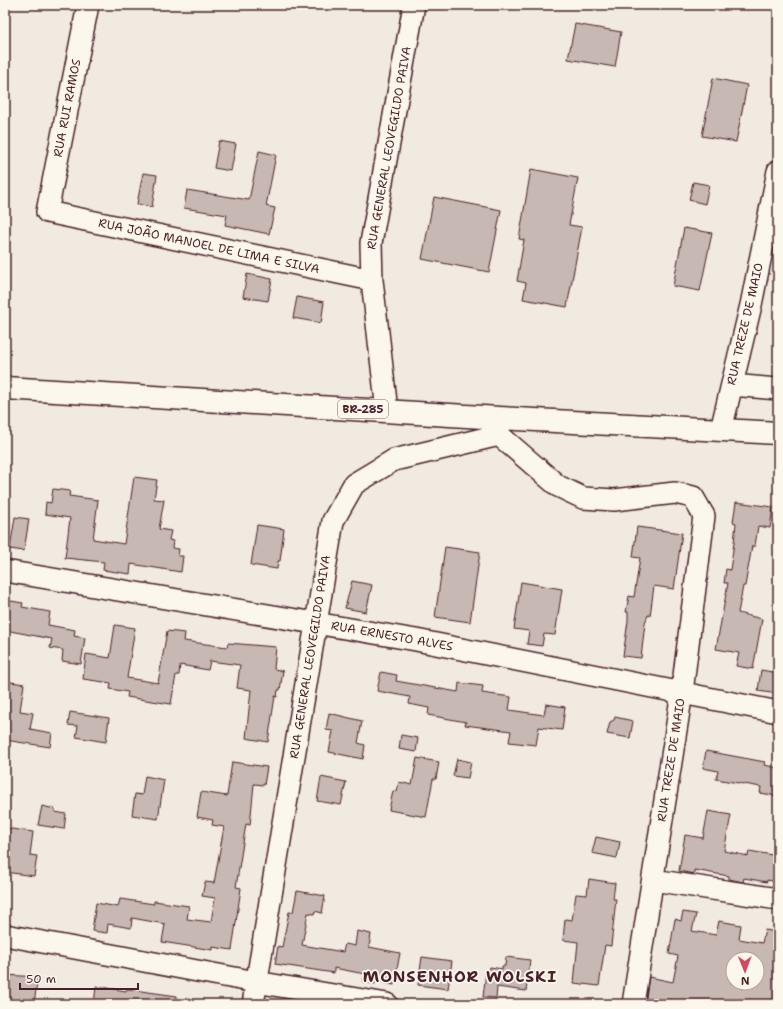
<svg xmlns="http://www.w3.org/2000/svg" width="783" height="1009" font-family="'Shantell Sans',sans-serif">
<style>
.building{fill:#c8b8b3;stroke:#4a1f2b;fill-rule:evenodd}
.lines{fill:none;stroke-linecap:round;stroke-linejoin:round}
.minor-casing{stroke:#4a1f2b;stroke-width:24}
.highway-casing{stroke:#4a1f2b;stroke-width:25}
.minor{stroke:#fbf7ec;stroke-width:21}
.highway{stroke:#fbf7ec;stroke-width:22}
.labels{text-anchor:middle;stroke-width:3.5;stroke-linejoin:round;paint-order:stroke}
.shield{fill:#fbf7ec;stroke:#7f6065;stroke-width:1}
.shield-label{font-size:11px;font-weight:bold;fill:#4a1f2b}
.street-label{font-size:12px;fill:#4a1f2b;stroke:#fbf7ec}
.district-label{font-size:16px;font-weight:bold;letter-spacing:1px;fill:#4a1f2b;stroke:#fbf7ec}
</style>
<rect width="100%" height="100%" fill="#f0eae0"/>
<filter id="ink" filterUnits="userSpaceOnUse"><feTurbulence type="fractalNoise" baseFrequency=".025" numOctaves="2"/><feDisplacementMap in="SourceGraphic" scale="8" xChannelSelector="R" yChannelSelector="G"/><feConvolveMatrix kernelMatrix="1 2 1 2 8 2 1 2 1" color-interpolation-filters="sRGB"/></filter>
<g filter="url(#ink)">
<path class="building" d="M575,24l46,8 -6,35 -47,-8z
M713,78l34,7 -11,57 -34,-6z
M219,141l17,3 -5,27 -17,-3z
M259,151l17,4 -10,51 9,2 -6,26 -44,-9 2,-10 -43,-7 3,-18 62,10z
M531,169l47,9 -9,47 13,2 -15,80 -44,-8 3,-16 -9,-2 7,-41 -5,-1z
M143,173l14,2 -5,32 -15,-3z
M693,182l16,3 -4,19 -16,-4z
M434,197l67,13 -12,62 -67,-13z
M684,228l28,5 -12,58 -27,-5z
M247,274l25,5 -4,22 -25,-4z
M297,297l27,5 -3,21 -28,-5z
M134,477l23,3 -3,19 10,1 -5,29 12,2 -2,9 4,1 -1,7 7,1 -1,7h5l-2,16 -50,-8 -1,10 -27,-4 1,-8 -39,-4 5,-40 -25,-4 1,-12 5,1 2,-14 17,2 -1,5 29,4 -5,39 31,5z
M736,502l37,5 -3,21 -12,-2 -3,20h-3l-7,40h-2l-5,27 24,6 -9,50 -17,-3 3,-13 -23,-4 12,-66h-4l2,-14 4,1 4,-27 2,-20 -3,-1z
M15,517l14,2 -5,32 -14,-2z
M257,525l27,4 -4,32h-2l-1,8 -26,-4z
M637,527l45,6 -8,56 -20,-3 -4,30 -2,-1 -3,8 -4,35 -18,-2 5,-35v-9h-2l3,-16 5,1 6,-39 -7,-1z
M445,547l35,5 -10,70 -35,-5z
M352,581l20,4 -6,27 -21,-4z
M521,582l41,7 -7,46 -11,-1 -2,12 -15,-2 2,-13 -15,-2z
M5,600l18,3 -1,4 28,5 -2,13 27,5 -1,6 11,2 -4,26 -19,-3 1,-11 -13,-2 2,-9 -47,-9z
M115,625l20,3 -8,50 31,5 9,-52 18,2 -1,8 43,6 1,-4 48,4 -2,22 9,2 -3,19h-2l-1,7 -2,-1 -7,46 -22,-4 5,-48 -14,-2 3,-23 -30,-4 -2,9 -28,-5 -1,10h-3l-5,29 -44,-7 1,-5 -18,-3 1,-6 -28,-4 3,-25 24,4z
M761,670l17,3v21l-20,-3z
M381,672l16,3 -1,6 62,11 1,-9 24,3 -1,7 29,4 -2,13 35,5 2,-11 19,3 -3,23 -23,-3 -3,18 -27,-3 2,-11 -46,-6 1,-3 -38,-7 1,-7 -20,-4 1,-7 -33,-6z
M5,681l19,3 -4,27 13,2 -3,16 22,4 -2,14 -45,-7z
M70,712l39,6 -3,24 -30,-5 2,-11 -10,-1z
M329,713l33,8 -4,22 7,2 -2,14 -34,-7 4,-21 -7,-1z
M615,717l18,4 -3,17 -23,-4 3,-12 4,-2z
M401,735l17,3 -2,14 -17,-3z
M706,751l59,11 -1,3 14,3v28l-18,-3 1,-6 -45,-8 2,-8 -15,-3z
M417,758l22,4 -3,17h-3l-7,38 -37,-7 4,-19 4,1 2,-10 13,3z
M457,759l14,3 -3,16 -15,-2z
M232,762l35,5 -3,18 -10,-1 -4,41 -4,-1 -10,63 5,1 -9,62 -19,-3v3l-51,-8 3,-18 -33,-6 -1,10 -23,-4 -1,9 -15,-2 4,-28 22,4 2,-8 34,5v-3l35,5 -2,13 24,3 4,-24 -13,-2 3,-14 9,1 10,-56 -12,-2 1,-5 -16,-3 4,-25 26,4z
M145,776l19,4 -6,39 -26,-4 3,-21 7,1z
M321,777l25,5 -5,23 -24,-4z
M42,806l13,3v3l11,2 -2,15 -26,-4z
M708,811l23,4 -7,36 24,5 1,-5 29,5v26l-11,-2v2l-23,-4 -1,4 -14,-3v-3l-35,-6v4l-15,-3 6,-36 18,3z
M5,828l28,4 -3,23 7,1 -3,20 -29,-4z
M596,837l24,5 -3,16 -25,-5z
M589,879l26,4 -2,16h3l-5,47 -6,-1 -6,41 -25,-3 4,-41 -15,-2 2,-21 7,1 4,-26 11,1z
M297,891l28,5 -3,17 -7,-2 -1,3 -6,-1 -6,32 41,7 2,-8 10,2 2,-15 14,3 -2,13 31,6 -6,32 -18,-4 -1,3 -12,-2 2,-8 -31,-6v5l-59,-9 3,-18 4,1 7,-35h4z
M683,912l13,2 -4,17 24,4 3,-14 22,4 -2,14 23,4 3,-13 12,2 -3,16h4v35l-4,21h-129l4,-27 24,5 5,-26 -9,-2 6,-35 6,2zM733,959h24v24h-26z
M422,957l30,4 -4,28 -30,-4z
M506,957l24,3 -4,31 -29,-4 -1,11 -13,-1 3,-25h3l1,-5 12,2v-3h3z
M5,975l33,2 -4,26 -29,-5z
M96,986l30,5 1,-2 50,7 -1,8h-82z"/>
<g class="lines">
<g class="minor-casing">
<path id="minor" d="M88,5l-41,207 325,68
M732,385l46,4
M387,411l-15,-131 -1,-37 43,-238
M721,430l30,-125 27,-134
M499,435l59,51 25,12 31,2 61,-7 18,4 11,19 -22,176 -49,312
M5,571l411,69 362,72
M653,880l125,19
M5,935l251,47 131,22
M253,1004l80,-483 21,-37 40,-24 105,-25v-15"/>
</g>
<g class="highway-casing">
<path id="highway" d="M5,388l494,30 279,15"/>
</g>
<use href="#minor" class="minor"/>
<use href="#highway" class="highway"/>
</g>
</g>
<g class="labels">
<rect class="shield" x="338" y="400" width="50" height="18" rx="3"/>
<g class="shield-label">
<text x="363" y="413">BR-285</text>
</g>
<g class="street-label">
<text transform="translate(67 108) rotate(-79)" y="4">RUA RUI RAMOS</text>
<text transform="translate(389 148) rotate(-80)" y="4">RUA GENERAL LEOVEGILDO PAIVA</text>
<text transform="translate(209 246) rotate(12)" y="4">RUA JOÃO MANOEL DE LIMA E SILVA</text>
<text transform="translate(745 324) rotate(-77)" y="4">RUA TREZE DE MAIO</text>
<text transform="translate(392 636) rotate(10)" y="4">RUA ERNESTO ALVES</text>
<text transform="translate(310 657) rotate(-81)" y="4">RUA GENERAL LEOVEGILDO PAIVA</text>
<text transform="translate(671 760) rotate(-81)" y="4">RUA TREZE DE MAIO</text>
</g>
<g class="district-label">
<text x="460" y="982">MONSENHOR WOLSKI</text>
</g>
</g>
<rect width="783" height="1009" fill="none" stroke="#fbf7ec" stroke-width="20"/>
<rect x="10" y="10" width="763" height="989" fill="none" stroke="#4a1f2b" stroke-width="1.5" filter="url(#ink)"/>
<g transform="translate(745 971) rotate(179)"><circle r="19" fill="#fbf7ec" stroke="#b4a19f"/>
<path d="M0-3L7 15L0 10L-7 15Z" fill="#d1495b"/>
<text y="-6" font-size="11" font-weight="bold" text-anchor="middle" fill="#4a1f2b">N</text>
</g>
<path d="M20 983v6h118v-6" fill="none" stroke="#4a1f2b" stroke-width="2"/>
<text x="26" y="983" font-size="12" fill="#4a1f2b" stroke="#fbf7ec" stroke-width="3" paint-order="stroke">50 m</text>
</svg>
